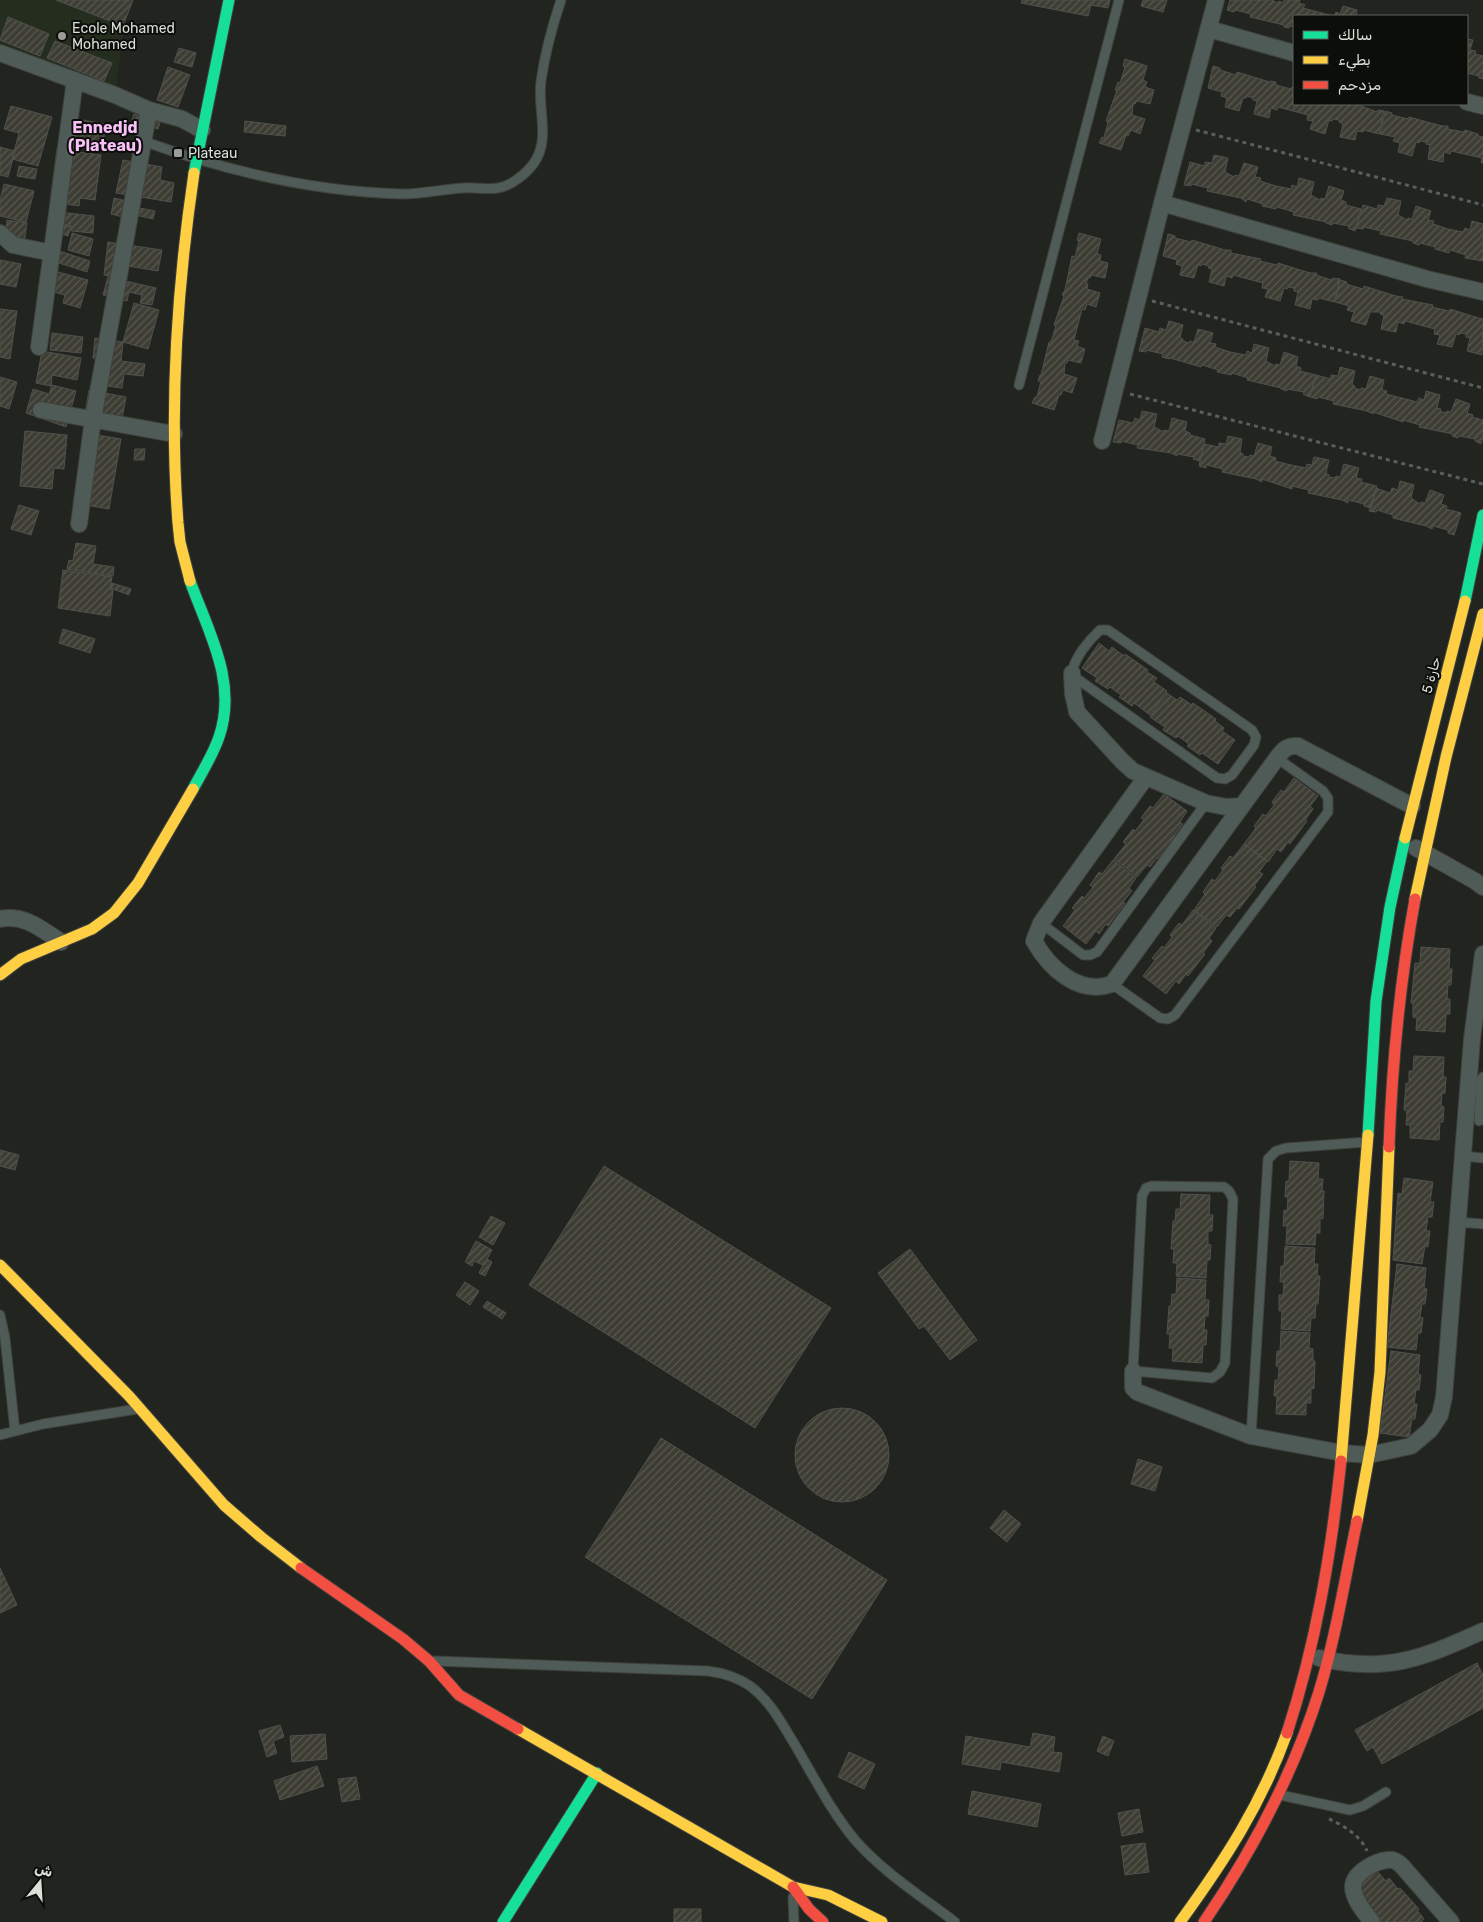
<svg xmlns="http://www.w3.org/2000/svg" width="1483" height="1922" font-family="Rubik,Cairo,sans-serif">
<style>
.built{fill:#242d1e}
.building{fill:url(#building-hatch);stroke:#50514c}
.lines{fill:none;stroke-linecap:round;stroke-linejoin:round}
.lane-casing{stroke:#3f413d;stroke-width:11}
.street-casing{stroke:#3f413d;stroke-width:18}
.fast-casing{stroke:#3f413d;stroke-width:13}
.slow-casing{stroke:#3f413d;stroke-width:13}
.jam-casing{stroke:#3f413d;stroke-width:13}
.path{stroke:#57605b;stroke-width:3;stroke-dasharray:4 4;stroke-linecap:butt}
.lane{stroke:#4f5b56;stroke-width:9}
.street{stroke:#4f5b56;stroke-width:16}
.fast{stroke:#16e098;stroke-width:11}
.slow{stroke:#ffcf43;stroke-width:11}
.jam{stroke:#f24e42;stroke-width:11}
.poi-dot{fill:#9a9e97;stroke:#0c0e0a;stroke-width:2}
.labels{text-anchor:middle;stroke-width:4;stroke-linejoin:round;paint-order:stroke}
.poi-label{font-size:14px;fill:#dbdfd8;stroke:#0c0e0a;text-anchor:start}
.street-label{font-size:14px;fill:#dbdfd8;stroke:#0c0e0a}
.quarter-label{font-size:16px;font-weight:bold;fill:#f9c0fa;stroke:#0c0e0a}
</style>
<defs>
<pattern id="building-hatch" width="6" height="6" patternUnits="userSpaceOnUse" patternTransform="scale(1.25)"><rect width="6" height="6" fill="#3d3d34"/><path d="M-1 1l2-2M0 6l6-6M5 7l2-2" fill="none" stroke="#585951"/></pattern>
</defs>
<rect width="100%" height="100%" fill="#21241f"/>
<path class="built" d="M0,0h133l-8,20 -10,75 -115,-42z"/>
<path class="building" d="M56,0h77l-10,26z
M1022,0h88l-2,8 -17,-3 -3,11 -67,-13z
M1143,0h24l-4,12 -22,-6z
M1230,0h42l6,3 1,-2 4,2 1,-3h16l-1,3 6,2 -2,3 30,8h-39v11l-4,-1 -1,2 -5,-1v-2l-34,-8 1,-3 -16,-4 -1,2 -7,-2z
M1343,6l14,4 -1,6h-22l2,-4 4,2z
M8,17l41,17 -9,22 -40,-16z
M1467,39l6,1 -3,10 6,1 -1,3 8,2v23l-4,-1v-2l-12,-3z
M55,41l57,22 -8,18 -57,-23z
M179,48l17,5 -4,14 -18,-5z
M1125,59l22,7 -4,14 4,2 -2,5 9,3 -4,14 -13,-3 -2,3h-2l-1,11 13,4 -5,15 -9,-4 -3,6 -2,-1 -5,15 -22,-7 3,-6 2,1 4,-16 -2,-1 11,-31h-2l3,-8 2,1 5,-16 -2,-1z
M1213,66l7,2v2l16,5 1,-3 33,10v-1l6,1v3l15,4 1,-2h2v17h62l21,8 1,-2 6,1 -5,23 -15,-4 -1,2 -6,-1 -2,9 -15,-3 3,-13 -4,-2v-2l-6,-1 -1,2 -3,-1 -4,14 -15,-5 3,-8 -6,-1 1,-5 -30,-8 -1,3 -6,-2 -2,10 -15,-4 3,-13 -4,-1v-2l-6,-2 -1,2h-3l-4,13 -14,-4 2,-9 -6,-2 1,-4 -14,-4z
M168,67l22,8 -12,32 -21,-7z
M11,106l41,11 -14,49 -26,-7 7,-26 -15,-4z
M1385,111l7,2v2l16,4 1,-2 33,9h6v3l16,3 1,-2 13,4v2l5,1v26h-2l1,-5 -31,-7 -1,3 -6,-2 -1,10 -15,-3 2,-14 -4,-1v-2l-6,-1 -1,2 -3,-1 -4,14 -14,-4 2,-9 -7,-2 2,-4 -15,-3z
M134,114l26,9 -2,6 -26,-9z
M77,119l29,5 -4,27 -32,-5z
M245,121l41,5 -1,10 -41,-4z
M0,147l15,4 -7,26 -8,-2z
M57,149l44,6 -6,45 -15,-2 -1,8 -29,-4z
M1214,155l14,3 -3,14 9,5 1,-2 4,1 5,-13 14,4 -3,10 6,1 -1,3 16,5 15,3 1,-4 5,2 2,-9 15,4 -3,13 9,5 1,-2 4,1 4,-13 15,5 -3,9 5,2v3l15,4 -6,22 -7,-3 1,-2 -16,-3 -1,2 -6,-2v-1l-33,-7 1,-3 -17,-5 -1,2 -14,-3 1,-2 -16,-5 -1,3 -5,-4 -34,-7 1,-3 -17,-4v2l-7,-1 6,-23 15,4v-4l7,1z
M123,160l39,7 -2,13 14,3 -3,19 -55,-9z
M19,166l18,3 -2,10 -18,-3z
M4,184l30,7 -8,31 -26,-6v-16z
M114,198l21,5 -1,4 21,4 -2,8 -17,-4 -1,5 -24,-6z
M1387,198l14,3 -3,14 9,5 1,-2 4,1 4,-13 15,5 -3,9 6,1 -1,3 15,5 15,3 2,-4 5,2 2,-9 11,3v37l-18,-3 1,-3 -16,-5 -1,3 -14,-4v-2l-15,-4 -1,2 -6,-2v-2l-33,-7 1,-3 -17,-4 -1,2 -7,-1 7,-23 14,4 1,-4 6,1z
M50,211l44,5 -1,17 -22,-2v-5l-22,-2z
M7,220l20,3 -3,20 -19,-3z
M58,222l13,5 -3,9 -13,-4z
M72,233l21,6 -4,17 -21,-6z
M1079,233l22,6 -4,15 4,1 -1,6 8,2 -3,15 -14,-3 -1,3h-2l-2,6h2l-1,5 13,4 -4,14 -9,-3 -2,6 -3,-1 -8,31 5,1 -2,5 8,3 -4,14 -13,-3 -1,3h-2l-1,11 13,4 -5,15 -9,-3 -2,5h-2l-5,15 -22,-7 3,-6h2l4,-16h-3l2,-6h1l8,-33h2l5,-16 -2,-1 10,-29 -2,-1 3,-5 7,-34 3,1 4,-16 -2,-1z
M1168,234l7,2v2l16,4 1,-2 33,10h6v3l30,6 -1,2 17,4 1,-2 32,10h7l-1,2 16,5 1,-2 7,1 -6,23 -15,-4 -1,2 -6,-1 -2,10 -15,-4 3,-13 -4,-1v-3l-6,-1 -1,2 -3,-1 -4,13 -15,-4 3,-8 -6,-1 1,-5 -30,-8 -1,3 -6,-2 -2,10 -15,-4 3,-13 -4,-1 1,-2 -7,-2 -1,2 -3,-1 -4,13 -14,-3 2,-9 -6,-2 1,-4 -14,-4z
M108,242l54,8 -4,21 -30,-5 -2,13 -22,-4z
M59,251l31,10 -3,11 -31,-10z
M0,260l21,4 -5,23 -16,-3z
M43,268l45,12 -8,28 -17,-5 2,-8 -27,-7z
M108,277l48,11 -4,17 -12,-2 2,-8 -13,-3 -2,9 -24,-6z
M1340,280l7,2 -1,2 17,5 1,-3 32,10 7,1 -1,2 31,6 -1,2 17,4 1,-2 32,10 1,-1 -1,37 -15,-4 3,-13 -4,-1v-3l-6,-1 -1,2 -3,-1 -4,13 -15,-3 3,-9 -6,-1 1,-5 -30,-8 -1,3 -6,-2 -2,10 -15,-3 3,-14 -4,-1v-2h-10l-4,13 -15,-4 3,-9 -7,-2 2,-4 -14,-4z
M134,303l25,7 -11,39 -25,-7z
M0,309l17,2 -7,48 -10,-2z
M1169,321l14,4 -3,13 3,1v2l6,2 1,-2 4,1 4,-13 15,4 -3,10 6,1 -1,3 15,5 16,3 1,-4 5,2 2,-9 15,4 -3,13 9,5 1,-2 4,1 4,-13 14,5 -2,9 5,2 -1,3 16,4 -7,22 -6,-3 1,-2 -17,-3v2l-6,-2v-1l-34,-8 1,-2 -16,-5 -1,2 -14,-3 1,-2 -16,-5 -1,2 -31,-9v1l-8,-2 1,-3 -17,-4v2l-7,-1 6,-23 14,4 1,-4 6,2z
M52,333l31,4 -2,16 -31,-3z
M95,338l28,4 -2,19 24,3 -2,12 -19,-2 -2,14 -29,-4 13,-24 -13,-2z
M42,351l39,7 -4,22 -25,-5 -1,11 -15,-3z
M1340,367l15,4 -3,14 3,1 -1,2 7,2v-2l5,1 4,-13 14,4 -2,10 5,1 -1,3 16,4 15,4 2,-4 5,2 2,-9 14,4 -3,13 4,1 -1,2 6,2 1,-2 4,1 5,-13 14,5 -3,9 6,2 -1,2 11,3v17l-2,7 -6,-3v-2l-16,-3 -1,2 -6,-2 1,-2 -34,-7 1,-2 -17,-5v2l-30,-10v2l-6,-3 -34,-7 1,-3 -16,-4 -1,2 -7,-2 6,-22 15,4v-4l7,1z
M0,377l17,5 -8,27 -9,-3z
M52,385l24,6 -10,36 -40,-14 7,-24 16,5z
M89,390l37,7 -4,22 -39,5z
M1142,411l15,3 -3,13 10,5v-2l5,1 3,-13 15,4 -2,9 5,2v2l15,4 -5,22 -7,-2 1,-2 -17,-3v2l-6,-3 -34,-5 1,-3 -17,-4v2l-8,-1 6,-22 14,3 2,-5 5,2z
M25,431l42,4 -3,34 -10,-1 -2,21 -32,-3z
M85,433l36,6 -12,70 -36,-6z
M1228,436l14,3 -2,13 3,2v2l6,1 1,-2 4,1 4,-13 14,4 -2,9 6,2 -1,3 16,4 15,3 1,-4 5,1 2,-8 15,3 -3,13 3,2v2l6,1 1,-2 4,1 4,-13 15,4 -3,10 6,1 -1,3 16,4 -6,22 -7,-2v-2l-16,-4v3l-6,-3 -34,-7 1,-3 -17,-4v3l-30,-10v3l-6,-3 -34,-7 1,-3 -17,-4v3l-7,-2 5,-22 15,3v-4l7,1z
M135,449h10l-1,11h-10z
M1400,481l14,4 -3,13 9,6 1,-2 4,1 5,-13 14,5 -3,9 6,2 -1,3 15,4 -7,22 -6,-2v-3l-15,-4 -1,3 -6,-3 -33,-8v-3l-16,-5 -1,2 -7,-1 7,-23 14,5 2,-5 6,2z
M19,505l20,6 -8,24 -20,-6z
M76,543l20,3 -3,18 21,3 -1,9 -46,-7 2,-9 4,1z
M63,570l49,7 -2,12 3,1 -3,26 -52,-8z
M112,583l19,6 -2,6 -19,-7z
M63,629l32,10 -5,14 -31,-10z
M1099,643l10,8 3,-4 12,9 1,-2 23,16 -1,2 10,6 -3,4 13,9 -17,24 -16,-12 -2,3 -13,-9 2,-2 -11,-8 -2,2 -13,-8 2,-3 -15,-10z
M1167,693l10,7 3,-3 12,8 1,-2 23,16 -1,2 9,7 -2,3 13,9 -17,24 -16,-11 -2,2 -13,-9 2,-2 -11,-8 -2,2 -13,-8 2,-3 -15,-10z
M1294,778l24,18 -8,10 3,3 -8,11 2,1 -17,23 -2,-2 -7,10 -4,-3 -9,13 -24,-18 12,-16 -2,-2 9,-12 3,2 8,-11 -2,-3 9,-12 3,2z
M1164,794l23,17 -7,11 3,2 -9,12 2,1 -17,22 -2,-1 -7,9 -3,-2 -10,12 -23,-18 12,-15 -3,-2 10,-13 2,2 9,-11 -3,-2 9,-12 3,2z
M1244,844l23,17 -8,11 4,2 -9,12 2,1 -17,22 -2,-1 -7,9 -4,-2 -9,12 -23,-17 11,-16 -2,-2 9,-13 3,2 8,-11 -2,-2 9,-12 3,2z
M1113,860l23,18 -7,10 3,3 -9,11 2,1 -17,23 -2,-2 -7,10 -3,-3 -10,13 -23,-18 12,-16 -3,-2 10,-12 2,2 9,-11 -3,-2 9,-13 3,2z
M1193,910l23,18 -7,10 3,3 -9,12 2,1 -17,22 -2,-2 -7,10 -3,-3 -10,13 -23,-18 12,-16 -3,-2 10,-12 2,2 8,-11 -2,-2 9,-12 3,2z
M1421,947l29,2 -1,20h3l-1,16h-3l-1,14h3v15h-4l-1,18 -29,-2 1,-12 -4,-1v-14h-2l4,-40h5z
M1414,1056l30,1 -1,20h3l-1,16h-3l-1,13 3,1 -1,15h-3l-1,18 -29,-2v-13h-4l1,-14 -3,-1 2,-27h3v-12h4z
M0,1150l19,5 -4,15 -15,-4z
M1290,1161l29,2 -1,16h5l-1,12h2l-1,28 -3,-1v15h-4l-1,12 -29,-1 1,-18h-4l1,-16 3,1 1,-14h-3l1,-16h3z
M604,1166l227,142 -76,120 -226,-143z
M1404,1178l29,4 -3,20h4l-2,15h-4l-2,14h4l-2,16 -3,-1 -3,18 -29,-4 5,-67 4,1z
M1181,1194l29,1 -1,20h4l-1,16h-4v13l3,1 -1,15h-3l-1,18 -30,-2 1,-13h-4l1,-14h-3l2,-28h2l1,-12h4z
M491,1216l14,7 -12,22 -14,-8z
M476,1241l16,9 -5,9 5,3 -7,14 -6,-3 4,-8 -9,-4 -2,5 -7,-4z
M1285,1246l30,2 -1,16h4l-1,12h3l-2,28h-2l-1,14h-4l-1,13 -29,-2 1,-18h-3v-16h4l1,-13h-4l1,-16h3z
M910,1249l67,91 -27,20 -26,-34 -5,3 -41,-56z
M1397,1264l29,4 -2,20 3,1 -2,15h-3l-2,13 3,1 -2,15h-3l-2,17 -29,-3z
M1177,1278l29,2 -1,20h4l-1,16h-3l-1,14h3l-1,15h-3l-1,18 -30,-2 1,-13h-4l1,-14h-3l2,-28h2l1,-12h4z
M465,1282l14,9 -9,14 -14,-10z
M487,1301l19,12 -4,6 -19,-12z
M1281,1331l29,2 -1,15 4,1v11l2,1 -1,28 -3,-1v15h-5v12l-30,-1 1,-18h-3l1,-16h3l1,-13 -3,-1 1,-15h3z
M1391,1351l29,4 -2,19 3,1 -2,15h-3l-2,14h3l-2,15h-3l-3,18 -29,-4z
M795 1455a47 47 0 1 1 94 0a47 47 0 1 1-94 0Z
M661,1438l226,142 -75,119 -227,-142z
M1138,1459l24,8 -7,24 -24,-7z
M1004,1510l17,14 -14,18 -17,-14z
M0,1568l17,37 -17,8z
M1477,1663l6,12v33l-101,56 -9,-17 -6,4 -12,-21z
M280,1725l4,12 -11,4 4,12 -10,4 -8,-26z
M1033,1733l22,4 -2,15 9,1 -3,19 -58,-10 -1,8 -38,-6 4,-28 64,11z
M325,1734l2,25 -35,3 -2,-26z
M1103,1736l11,5 -6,15 -11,-5z
M849,1752l26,12 -11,25 -26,-12z
M317,1766l7,20 -44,14 -6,-19z
M356,1777l4,22 -18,3 -4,-23z
M972,1791l69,13 -4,23 -69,-13z
M1139,1809l4,23 -21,4 -4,-23z
M1145,1843l4,29 -24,3 -4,-29z
M1377,1871l9,10 3,-3 9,11 2,-1 19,21 -2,1 7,9 -3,3h-39l-27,-32z
M674,1909h27v13h-27z"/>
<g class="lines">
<g class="lane-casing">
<path id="lane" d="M143,141c83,30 172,51 260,53 20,0 41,-5 60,-6 12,-1 23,2 35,0 13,-2 28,-14 36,-25 17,-24 3,-55 7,-82 4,-28 11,-54 20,-81
M1019,385l100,-385
M1100,630h8l144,100 4,7 -2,8 -22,30 -7,4 -8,-1 -141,-100 -4,-5c2,-15 17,-33 28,-43z
M1041,923l42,32h7l7,-3 109,-149
M1112,984l48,34 8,1 7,-4 153,-203v-14l-5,-7 -46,-33
M1479,1121l2,-41 2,-3
M1463,1156l20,2
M1152,1186l72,1 5,4 4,8 -8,164 -5,9 -8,6 -79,-7 9,-175 4,-8z
M1458,1222l25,2
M0,1315l5,23 10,93
M0,1435l43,-11 94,-15
M1251,1436l17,-277 8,-8 10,-3 80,-6
M435,1661l273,10c15,2 29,6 42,15 19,14 30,34 42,54 20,33 38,70 63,100 28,32 66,56 100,82
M1280,1795l70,15 13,-4 23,-14
M793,1897l1,25"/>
</g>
<g class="street-casing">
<path id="street" d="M1209,29l85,24
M0,53l115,42 34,15 33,9 20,11
M1467,102l16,4
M1162,203l265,76 56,13
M0,233l13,12 39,8
M39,347l36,-267
M41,410l133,24
M1102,441l60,-238 54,-203
M79,524l14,-105 56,-309
M1072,673l1,21 4,18 45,49 11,10 73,32 20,4 16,-1
M1146,777l-105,146 -7,18c15,27 45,55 78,43l165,-226c6,-8 10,-13 21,-12l114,60
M1416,848l59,33 8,6
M0,919c25,-5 41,10 61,23
M1133,1371v17l4,4 114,44 91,17 27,2 42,-9 19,-16 10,-15 4,-18 28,-358 11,-85
M1319,1658c67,16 104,0 164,-27
M1372,1922c-7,-9 -19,-23 -19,-35 0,-14 22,-26 35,-27 5,-1 10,2 14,6l49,56"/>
</g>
<g class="fast-casing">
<path id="fast" d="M194,173l35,-173
M190,581c18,50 48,101 29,156 -6,18 -17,35 -26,52
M1465,601l18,-86
M1368,1135l8,-134 14,-94 15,-69
M503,1922l94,-149"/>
</g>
<g class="slow-casing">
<path id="slow" d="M190,581l-10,-39 -2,-19c-9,-117 -1,-235 16,-350
M1405,838l60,-237
M1415,899l31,-142 37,-143
M0,975l21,-16 71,-30 22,-16 24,-30 55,-94
M0,1265l129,131 95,109 37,32 40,31
M1341,1461l27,-326
M1357,1521l16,-86 7,-63 9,-225
M518,1729l275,158 35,8 54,27
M1180,1922c45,-62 81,-117 107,-189"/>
</g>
<g class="jam-casing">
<path id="jam" d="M1389,1147c3,-83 11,-166 26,-248
M301,1568l102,71 26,22 30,34 59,34
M1287,1733c29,-89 44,-179 54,-272
M793,1887l16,22 14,13
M1204,1922c49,-72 89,-147 115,-230 17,-56 26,-114 38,-171"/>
</g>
<path class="path" d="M1196,130l287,75
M1152,301l331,87
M1130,394l353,90
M1329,1819c14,6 32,17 38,32"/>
<use href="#lane" class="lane"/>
<use href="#street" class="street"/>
<use href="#fast" class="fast"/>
<use href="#slow" class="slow"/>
<use href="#jam" class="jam"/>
</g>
<g class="poi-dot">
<circle cx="62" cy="36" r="5"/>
<rect x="173" y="148" width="10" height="10" rx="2.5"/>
</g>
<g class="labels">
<g class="poi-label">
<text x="72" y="33">Ecole Mohamed<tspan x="72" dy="16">Mohamed</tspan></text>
<text x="188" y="158">Plateau</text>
</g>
<g class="street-label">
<text transform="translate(1431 675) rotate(-75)" y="5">حارة 5</text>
</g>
<g class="quarter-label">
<text x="105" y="133">Ennedjd<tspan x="105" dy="18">(Plateau)</tspan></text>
</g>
</g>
<rect x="1293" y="15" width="175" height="90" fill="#0c0e0a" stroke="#5f625c"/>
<rect x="1303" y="31" width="25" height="8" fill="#16e098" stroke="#5f625c"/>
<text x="1338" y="40" font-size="15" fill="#dbdfd8">سالك</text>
<rect x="1303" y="56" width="25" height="8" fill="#ffcf43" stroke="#5f625c"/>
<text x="1338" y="65" font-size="15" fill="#dbdfd8">بطيء</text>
<rect x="1303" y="81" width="25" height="8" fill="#f24e42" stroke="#5f625c"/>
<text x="1338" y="90" font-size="15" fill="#dbdfd8">مزدحم</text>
<g transform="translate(40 1882) rotate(18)" stroke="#0c0e0a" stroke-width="4" paint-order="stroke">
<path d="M0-4L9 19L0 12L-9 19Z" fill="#dbdfd8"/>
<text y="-8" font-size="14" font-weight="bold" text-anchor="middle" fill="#dbdfd8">ش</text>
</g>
</svg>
